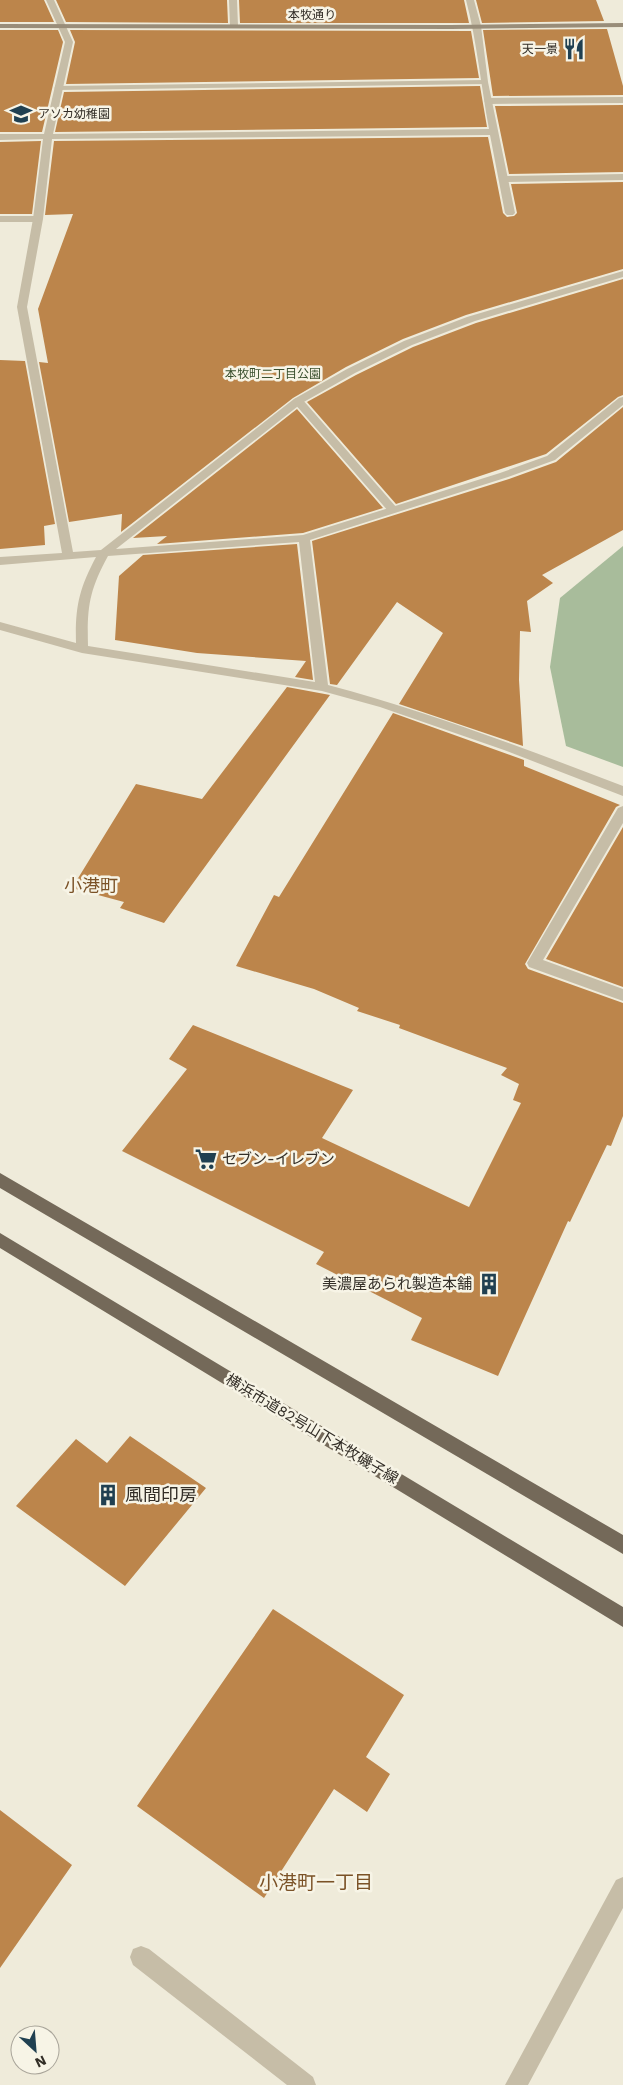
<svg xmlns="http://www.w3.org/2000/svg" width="623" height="2085" font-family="'Work Sans','Noto Sans JP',sans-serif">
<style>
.green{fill:#a8bc9b}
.building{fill:#bc854b}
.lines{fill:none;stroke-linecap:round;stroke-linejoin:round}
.lane{fill:#c6bda7;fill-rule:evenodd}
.street{fill:#c6bda7;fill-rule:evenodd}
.secondary{fill:#998d79;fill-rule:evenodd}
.primary{fill:#746959;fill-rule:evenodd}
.labels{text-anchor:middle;stroke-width:5;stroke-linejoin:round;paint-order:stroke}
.far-street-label{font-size:12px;fill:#332e27;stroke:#f7f4e6}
.far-poi-label{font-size:12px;fill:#332e27;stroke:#f7f4e6;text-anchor:end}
.far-park-label{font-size:12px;fill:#394f2d;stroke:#f7f4e6}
.poi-label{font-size:15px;fill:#332e27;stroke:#f7f4e6;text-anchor:start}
.street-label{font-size:15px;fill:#332e27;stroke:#f7f4e6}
.quarter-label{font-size:18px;fill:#7b5227;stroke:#f7f4e6}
.near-poi-label{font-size:18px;fill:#332e27;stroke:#f7f4e6;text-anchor:start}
.near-neighbourhood-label{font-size:19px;fill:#7b5227;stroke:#f7f4e6}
</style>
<rect width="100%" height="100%" fill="#efebda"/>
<path class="green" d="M623,546v221l-57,-21 -16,-79 10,-69z"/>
<path class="building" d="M0,0h44l10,22h-54z
M56,0h171l1,23 -162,-1z
M239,0h225l5,23h-229z
M476,0h120l8,21 -122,2z
M607,29l16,57v9l-130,1 -10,-66z
M0,30h58l5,12 -21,90h-42z
M70,30l401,1 8,47 -413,6 9,-42z
M480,86l7,41 -432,5 9,-40z
M623,105v67l-114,2 -14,-68z
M488,137l15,76 4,4 7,-1 3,-3 -6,-29 112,-2v87l-157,46 -63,24 -57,28 -53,31 -172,134 1,-18 -53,8 -30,-160 9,1 -10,-54 35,-95 -28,1 9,-74z
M41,141l-9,73h-32v-72z
M623,279v116l-5,2 -72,57 -150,50 -89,-102 49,-27 57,-28 63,-24z
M0,360l25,1 30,163 -11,2 1,19 -45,4z
M623,407v123l-81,45 11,8 -26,18 4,31 -11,-1 -1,49 4,66 -124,-42 44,-71 -46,-31 -60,83 -7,-1 -18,-143 197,-62 47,-17z
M297,409l86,99 -80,25 -146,11 10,-8 -34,2z
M297,544l16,136 -18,-3 11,-16 -109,-8 -82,-13 4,-64 24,-21z
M287,687l43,8 -166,228 -44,-15 4,-6 -52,-14 64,-104 66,15z
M393,713l131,47v6l96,39 -4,2 -91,157 3,5 95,34v113l-12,30 -4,-1 -37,77 -2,-1 -70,155 -87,-36 11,-22 -106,-54 8,-12 -202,-101 65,-82 -18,-10 24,-34 160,65 -31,48 147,69 52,-104 -8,-3 6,-16 -18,-9 6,-7 -108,-40 1,-3 -43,-14 2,-3 -45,-19 -78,-23 38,-71 5,2z
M623,827v160l-77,-28z
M130,1436l76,52 -81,98 -109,-80 60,-67 31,24z
M273,1609l131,86 -38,62 24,17 -23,38 -33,-23 -70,109 -127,-92z
M0,1810l72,55 -72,103z"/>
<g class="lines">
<path class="lane" d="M484,80h3v4l-429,6 -4,-2 4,-2z
M623,97v6l-135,1 -4,-3 4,-3z
M623,174v6l-120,2 -4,-3 4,-3z
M0,216h38l5,3 -5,3h-38z
M298,398l4,1 95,109 2,2 -2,2h-8l-95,-109 -1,-2 1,-2z
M623,1877v31l-95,177h-23l111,-205z
M141,1946l8,3 164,128 3,8h-29l-154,-120 -3,-8 3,-8z"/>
<path class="street" d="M46,0h8l19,42 -20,92 436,-5c-8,-43 -12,-87 -23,-129h8l7,26 7,56 27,131 -2,2h-6l-2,-2 -15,-78 -438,4 -9,80 -16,88 46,245 28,-2 193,-151 53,-30 57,-28 63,-24 156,-46v6l-148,44 -63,24 -57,28 -53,30 -186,146 187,-14 197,-62 47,-17 72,-58 4,-1v8l-68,55 -47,17 -198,63 18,145c101,27 198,64 295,101v10l-119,-46 -124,-43 -58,-16 -240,-38 -82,-23v-8l76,21c-1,-36 3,-54 20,-86l-96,8v-8l62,-4 -45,-246 16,-88 10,-80 -43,1v-6h44l21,-92zM299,542l16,140 -227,-36c-1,-39 1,-55 20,-90z
M229,0h8l1,26 -4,2 -4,-2z
M623,806v17l-80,137 80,29v12l-94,-34 -2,-4 91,-155z"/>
<path class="secondary" d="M623,23v4l-172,2 -451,-1v-4l451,1z"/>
<path class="primary" d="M0,1173l623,362v19l-623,-366z
M0,1233l623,374v20l-623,-379z"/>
</g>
<defs>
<g id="restaurant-bare" transform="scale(1.725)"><path d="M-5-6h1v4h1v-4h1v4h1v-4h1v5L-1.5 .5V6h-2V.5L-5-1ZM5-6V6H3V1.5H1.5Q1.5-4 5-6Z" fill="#204051" stroke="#f7f4e6" stroke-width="2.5" paint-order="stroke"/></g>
<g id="school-bare" transform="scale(1.725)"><path d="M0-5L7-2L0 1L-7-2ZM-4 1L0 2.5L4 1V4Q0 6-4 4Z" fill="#204051" stroke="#f7f4e6" stroke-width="2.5" paint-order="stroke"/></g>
<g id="supermarket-bare" transform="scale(1.725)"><path d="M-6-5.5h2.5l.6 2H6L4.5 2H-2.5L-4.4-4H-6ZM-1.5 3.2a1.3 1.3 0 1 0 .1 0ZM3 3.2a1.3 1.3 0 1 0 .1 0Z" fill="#204051" stroke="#f7f4e6" stroke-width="2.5" paint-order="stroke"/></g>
<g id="building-bare" transform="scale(1.725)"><path d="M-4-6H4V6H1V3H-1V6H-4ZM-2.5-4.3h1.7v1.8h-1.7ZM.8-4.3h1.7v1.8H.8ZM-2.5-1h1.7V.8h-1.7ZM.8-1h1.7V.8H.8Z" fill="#204051" stroke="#f7f4e6" stroke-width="2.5" paint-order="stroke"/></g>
</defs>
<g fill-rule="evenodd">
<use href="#restaurant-bare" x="574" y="49"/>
<use href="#school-bare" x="21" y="114"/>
<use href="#supermarket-bare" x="206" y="1159"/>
<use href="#building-bare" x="489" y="1284"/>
<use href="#building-bare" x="108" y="1495"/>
</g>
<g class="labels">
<g class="far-street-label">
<text x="312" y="19">本牧通り</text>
</g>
<g class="far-poi-label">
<text x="558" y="53">天一景</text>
<text x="38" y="118" text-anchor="start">アソカ幼稚園</text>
</g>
<g class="far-park-label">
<text x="273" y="378">本牧町二丁目公園</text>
</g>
<g class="poi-label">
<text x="222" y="1164">セブン-イレブン</text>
<text x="472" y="1289" text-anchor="end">美濃屋あられ製造本舗</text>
</g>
<g class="street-label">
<text transform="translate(312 1429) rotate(31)" y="5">横浜市道82号山下本牧磯子線</text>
</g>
<g class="quarter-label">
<text x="91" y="892">小港町</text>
</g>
<g class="near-poi-label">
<text x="125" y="1501">風間印房</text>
</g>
<g class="near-neighbourhood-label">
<text x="316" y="1889">小港町一丁目</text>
</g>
</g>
<g transform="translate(35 2050) rotate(154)"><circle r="24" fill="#f7f4e6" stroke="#a9a59a"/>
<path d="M0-4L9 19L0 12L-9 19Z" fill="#204051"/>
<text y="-8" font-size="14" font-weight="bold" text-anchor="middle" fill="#332e27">N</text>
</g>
</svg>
